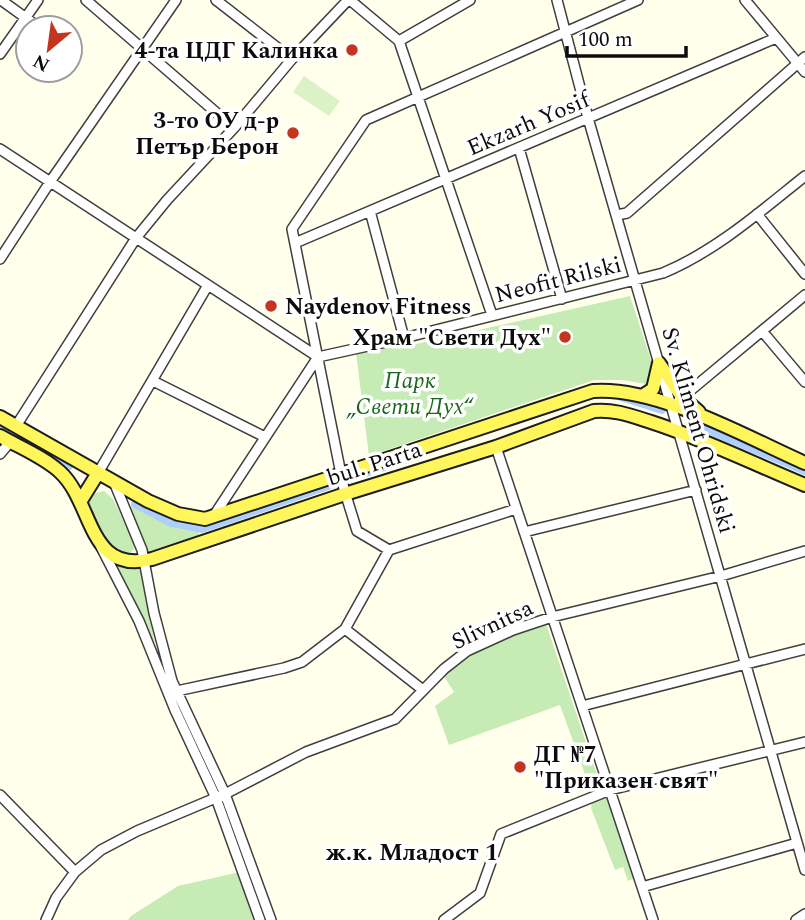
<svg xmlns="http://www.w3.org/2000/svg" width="805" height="920" font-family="Spectral,serif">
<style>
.green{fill:#c6ebb4}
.pitch{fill:#dbf2c6}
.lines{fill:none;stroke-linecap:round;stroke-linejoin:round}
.canal{stroke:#aecff9;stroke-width:8}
.minor-casing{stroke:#3f3f3f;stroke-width:12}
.major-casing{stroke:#1d1d1d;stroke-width:16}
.minor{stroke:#fff;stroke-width:9}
.major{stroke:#fff65c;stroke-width:12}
.poi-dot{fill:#c3351e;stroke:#fff;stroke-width:2.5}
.labels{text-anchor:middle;stroke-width:7;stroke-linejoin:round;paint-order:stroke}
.poi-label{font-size:23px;font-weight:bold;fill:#0c0c0c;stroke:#fff;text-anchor:end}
.street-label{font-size:23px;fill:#0c0c0c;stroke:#fff}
.park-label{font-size:23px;font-style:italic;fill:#1b671a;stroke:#fff}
.neighbourhood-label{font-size:24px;font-weight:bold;fill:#0c0c0c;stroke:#fff}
</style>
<rect width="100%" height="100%" fill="#ffffec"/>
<path class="green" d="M630,296l23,70 -2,13 -5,5 -24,-4h-28l-225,76 -13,-103 40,-9 7,3z
M104,491l9,8 21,44v6l-5,5c-25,-1 -33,-30 -42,-49l5,-11z
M132,505l42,23 24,4 2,4 -52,20 -17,-48z
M115,562l24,4 16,78z
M545,621l55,163 -10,4 -30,-83 -111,40 -14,-39 19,-14 -12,-19 23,-20z
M606,795l29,83 -7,3 -5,-14 -8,3 -24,-62 1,-6z
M240,872l17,48h-129l3,-4 47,-30z"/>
<path class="pitch" d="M304,76l36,25 -11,15 -36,-24z"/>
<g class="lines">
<path class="canal" d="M621,397l41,13
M692,423l113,48
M0,427l69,39
M135,504l36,19 31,6 217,-74"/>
<g class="minor-casing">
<path id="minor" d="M1,0l36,26
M86,0l148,128
M216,0l76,59
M350,0l49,41 93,274
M557,0l31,118 217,752
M745,0l60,72
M399,41l71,-41
M0,54l38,-54
M519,148l43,151
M0,149l318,208
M370,211l34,127
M757,214l48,60
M617,215l10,-2 178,-156
M295,243l481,-205
M0,259l50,-77 126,-182
M762,331l43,51
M153,381l112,56
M679,400l126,-105
M16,426l120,-188 31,-38 67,-72 58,-69 56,-59
M496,447l157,473
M0,454l10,-12
M98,473l110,-188
M114,482l28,68 12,63 18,68 53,113 46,126
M516,509l-127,41 -32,-19 -13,-42 -52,-260 74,-109 272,-120
M213,517l105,-160 86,-19 259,-65c53,-22 98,-62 142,-97
M524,532l172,-42
M101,547l38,74 36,89 41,88 44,122
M345,629l78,61
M172,692l112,-24 18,-6 43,-33 44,-79
M582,706l223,-57
M0,795l75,77
M642,887l155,-44
M46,920l10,-22 19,-26 26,-22 36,-19 88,-37 81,-42 89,-33 49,-50 23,-18 46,-21 39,-13 169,-41 84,-25
M444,920l36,-27 21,-59 109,-44 195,-48
M796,920l9,-6"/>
</g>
<g class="major-casing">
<path id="major" d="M659,363l23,34 17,15
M642,396l11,-7 6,-26
M0,417l148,84 30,13 27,5 388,-128c64,-5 153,46 212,72
M0,436c19,11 44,21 60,36 34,31 27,103 92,87l193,-65 151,-47 98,-36c20,-2 38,5 57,11 53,17 103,42 154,63
M80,502l18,-29"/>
</g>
<use href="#minor" class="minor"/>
<use href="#major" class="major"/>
</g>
<g class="poi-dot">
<circle cx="352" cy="50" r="7"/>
<circle cx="293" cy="133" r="7"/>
<circle cx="271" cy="306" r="7"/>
<circle cx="565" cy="337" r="7"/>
<circle cx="520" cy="767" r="7"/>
</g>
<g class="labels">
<g class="poi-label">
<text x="338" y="58">4-та ЦДГ Калинка</text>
<text x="279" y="128">3-то ОУ д-р<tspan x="279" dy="26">Петър Берон</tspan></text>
<text x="285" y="314" text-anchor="start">Naydenov Fitness</text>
<text x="551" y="345">Храм "Свети Дух"</text>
<text x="534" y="762" text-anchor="start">ДГ №7<tspan x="534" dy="26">"Приказен свят"</tspan></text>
</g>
<g class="street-label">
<text transform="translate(528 123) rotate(-23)" y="8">Ekzarh Yosif</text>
<text transform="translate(558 279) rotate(-14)" y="8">Neofit Rilski</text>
<text transform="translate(699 430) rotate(74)" y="8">Sv. Kliment Ohridski</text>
<text transform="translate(374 463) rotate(-18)" y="8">bul. Parta</text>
<text transform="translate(492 624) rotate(-25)" y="8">Slivnitsa</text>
</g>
<g class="park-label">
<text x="410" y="388">Парк<tspan x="410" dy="26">„Свети Дух“</tspan></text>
</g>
<g class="neighbourhood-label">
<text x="412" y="860">ж.к. Младост 1</text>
</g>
</g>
<g transform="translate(49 49) rotate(209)"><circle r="33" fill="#ffffff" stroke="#9e9e9e" stroke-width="2"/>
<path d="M0-5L12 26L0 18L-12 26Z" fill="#c3351e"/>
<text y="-10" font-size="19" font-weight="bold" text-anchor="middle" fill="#0c0c0c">N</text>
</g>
<path d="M567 46v10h119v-10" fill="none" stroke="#0c0c0c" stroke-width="3.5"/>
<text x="578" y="46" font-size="21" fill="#0c0c0c" stroke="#ffffff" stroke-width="5" paint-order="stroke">100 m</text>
</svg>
